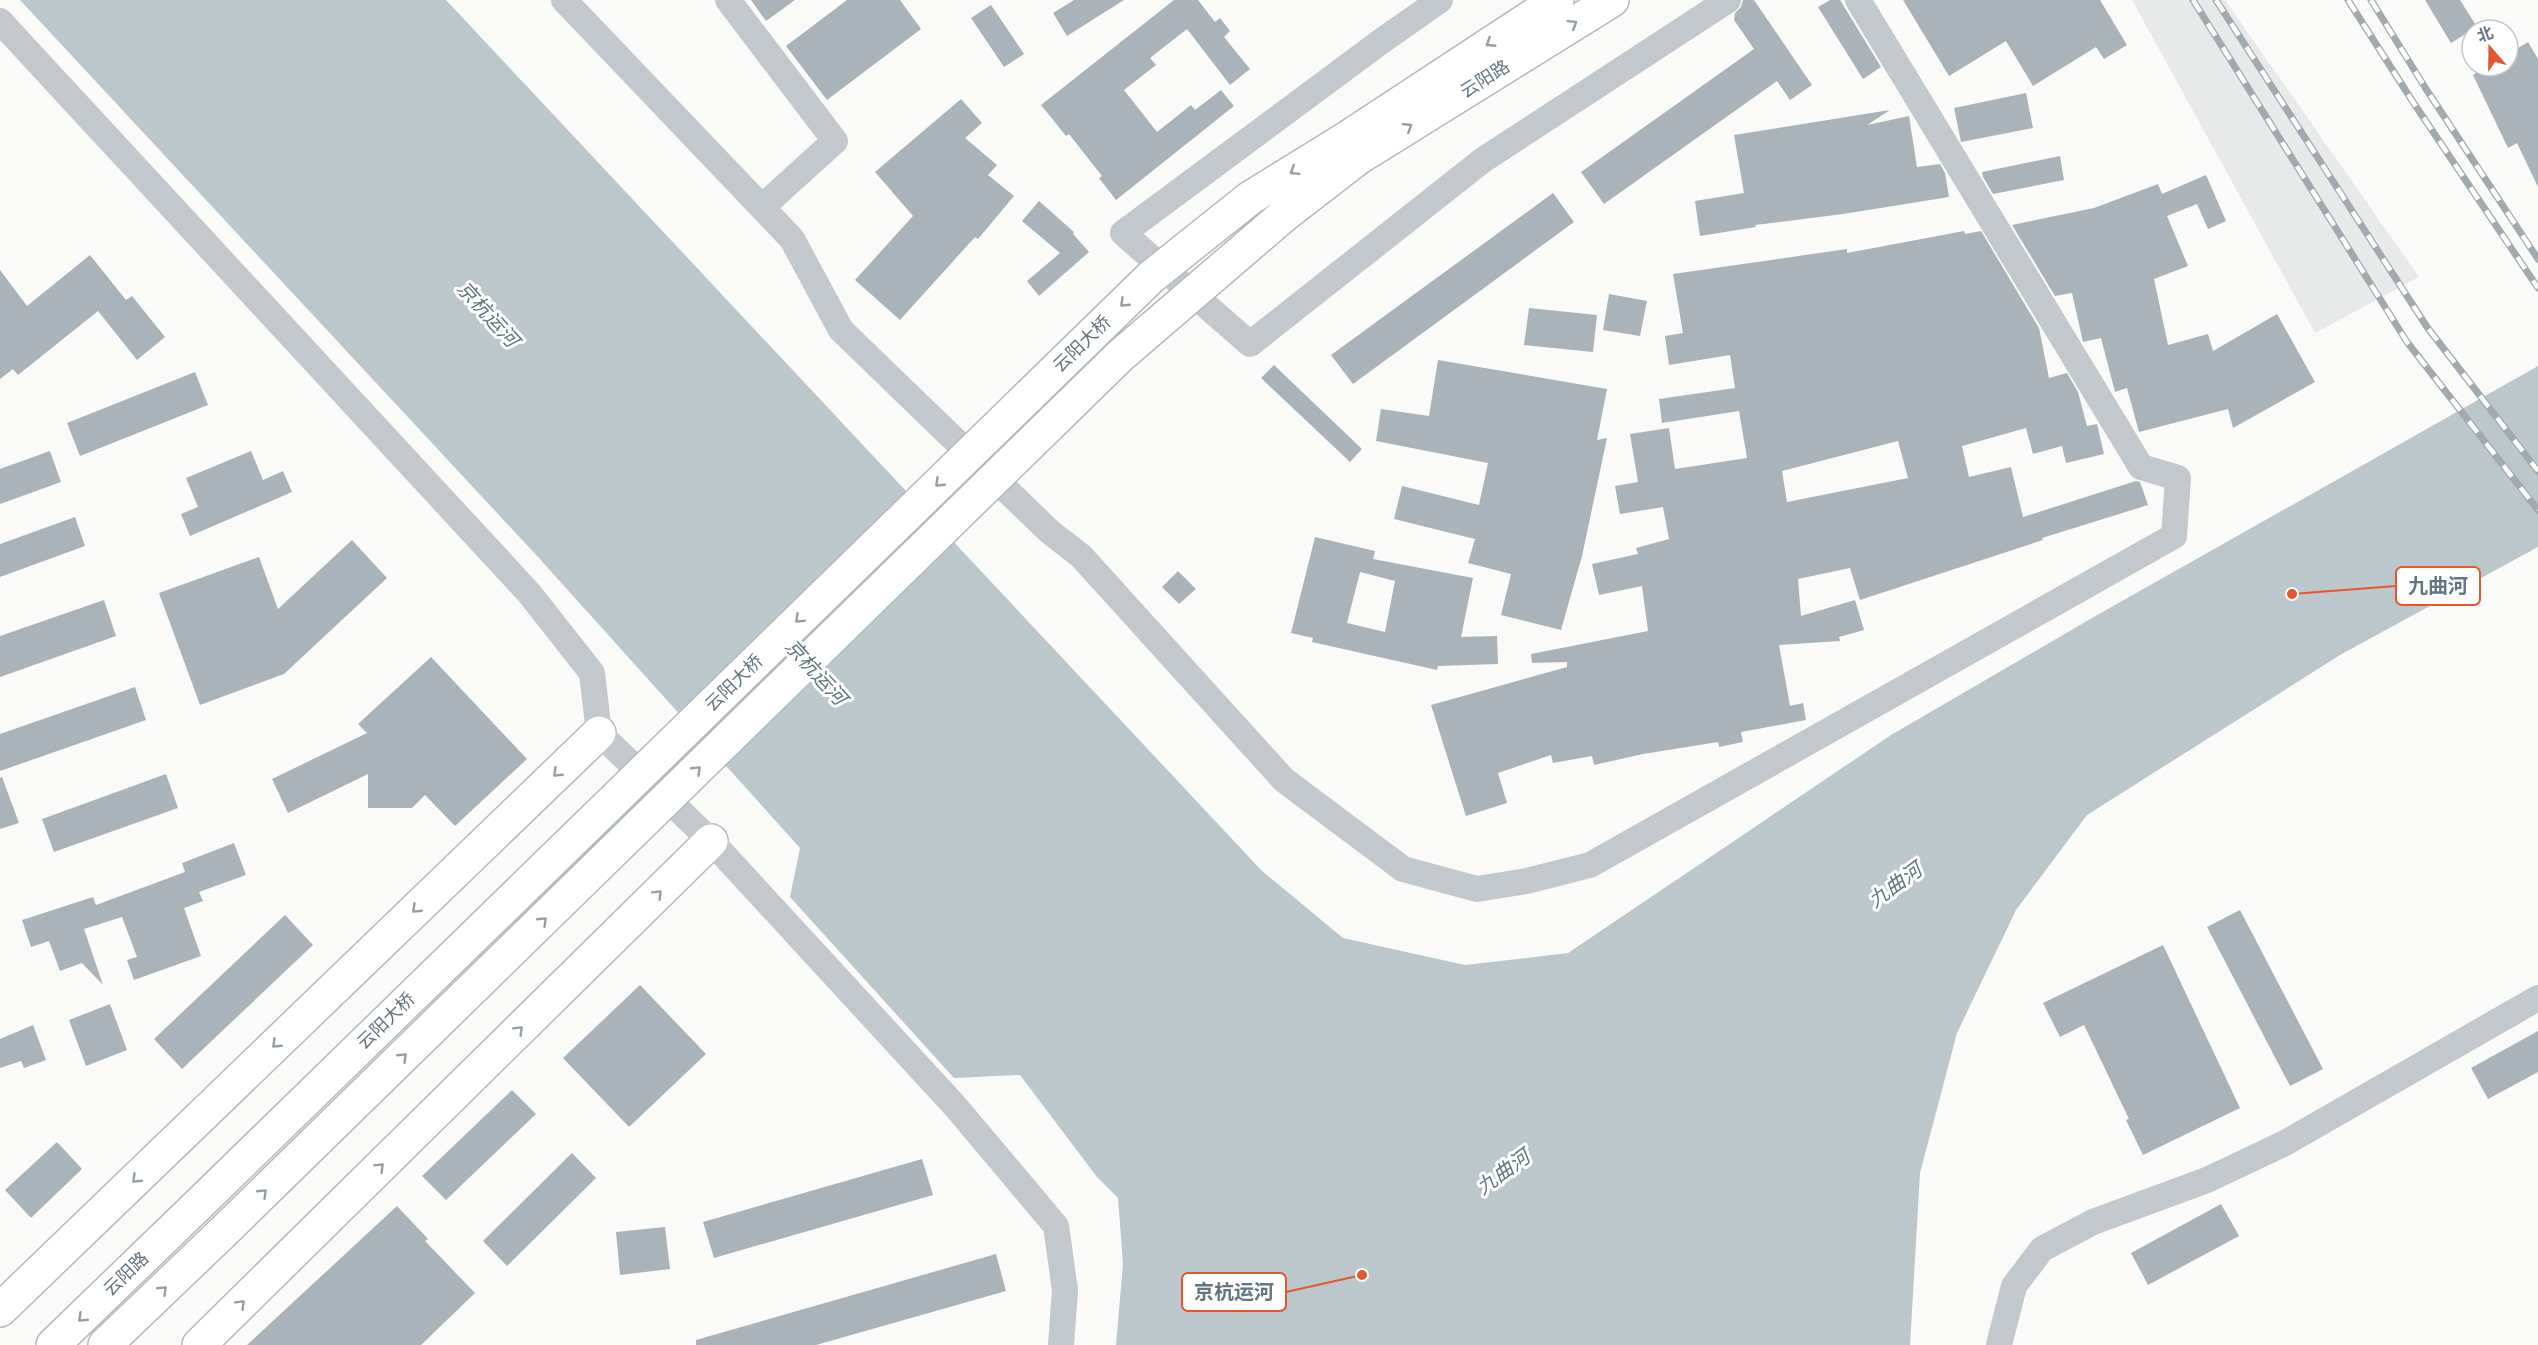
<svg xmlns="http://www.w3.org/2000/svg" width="2538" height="1345" font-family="Roboto,'Noto Sans SC',sans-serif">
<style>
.built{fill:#e8e9e9}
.water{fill:#bbc7cb}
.building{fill:#aab3b9;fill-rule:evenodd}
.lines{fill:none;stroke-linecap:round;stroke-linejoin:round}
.secondary-casing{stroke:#b3babf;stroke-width:36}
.street{stroke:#c3c8cc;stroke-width:26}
.secondary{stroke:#fff;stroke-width:33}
.rail-casing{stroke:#a2aab0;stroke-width:7}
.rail{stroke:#fff;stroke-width:4.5;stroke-dasharray:14;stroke-linecap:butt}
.secondary-bridge-casing{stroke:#b3babf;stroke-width:36;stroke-linecap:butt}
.secondary-bridge{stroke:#fff;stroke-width:33}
.oneway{stroke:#939fa8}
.labels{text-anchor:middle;stroke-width:6;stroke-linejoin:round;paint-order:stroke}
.street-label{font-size:18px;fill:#657683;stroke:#fff}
.water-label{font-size:20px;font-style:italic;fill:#60757c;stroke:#fff}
.leader{fill:none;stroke:#e4572e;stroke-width:2}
.callout-dot{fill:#e4572e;stroke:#fff;stroke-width:2}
.callout{fill:#fff;stroke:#e4572e;stroke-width:2}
.callout-label{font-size:20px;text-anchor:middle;font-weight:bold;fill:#657683}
</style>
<rect width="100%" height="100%" fill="#fafaf8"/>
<path class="built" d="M2132,0h93l194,277 -104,56z"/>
<path class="water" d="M20,0h426l816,871 81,67 122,27 103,-12 323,-218 201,-117 446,-252v181l-198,108 -253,160 -71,95 -59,123 -37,140 -10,172h-794l7,-81 -5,-66 -21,-21 -77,-102 -66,3 -164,-181 10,-49 -262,-291z"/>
<path class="building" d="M751,0h44l-29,21z
M847,0h53l21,29 -94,71 -41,-54z
M1074,0h50l-57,36 -14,-23z
M1174,0h24l17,22 5,-4 10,13 -6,6 26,32 -20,16 -43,-56 -37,29 6,7 -32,25 33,42 34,-27 4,5 26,-20 13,16 -118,94 -17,-22 3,-2 -33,-42 -3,2 -25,-31z
M1743,0h11l58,85 -22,15 -13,-19 -173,123 -23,-32 173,-123 -20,-29 1,-7 6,-6z
M1830,0h10l41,67 -18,12 -45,-72z
M1903,0h197l27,45 -23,14 -8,-12 -63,39 -27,-45 -57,35z
M2425,0h35l17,27 -26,16z
M991,5l33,49 -20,13 -33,-49z
M2528,42l10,17v128l-21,-44 -9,5 -35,-73 14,-9h21v-12z
M2026,93l7,35 -72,14 -7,-34z
M961,99l21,24 -17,15 32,27 -9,10 26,21 -36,43 -3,-2 -75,83 -45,-40 58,-64 -38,-44z
M1890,110l-23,15 42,-9 8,51 23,-3 5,9 4,24 -106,17 -88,11 1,2 -56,9 -5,-35 49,-8 -10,-58z
M2060,156l4,24 -71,14 -10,-17 -1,-5z
M2206,175l20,46 -18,8 -11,-25 -30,12 21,50 -34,13 14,66 40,-11 5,17 64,-37 38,68 -82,46 -5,-19 -89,23 -12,-44 -12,4 -14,-54 -18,4 -11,-49 -17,3 -43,-71 82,-17 64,-24 4,10z
M1553,193l21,29 -221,162 -22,-29z
M1039,201l35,31 -1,2 16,18 -50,44 -12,-15 33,-28 -38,-32z
M1964,231l1,3 16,-3 58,97 10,50 18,-5 11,19 9,34 10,-2 7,30 -38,9 -4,-17 -29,8 -7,-26 -64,18 7,31 42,-10 12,50 113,-36 4,1 8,23 -106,33 1,2 -183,60 -10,-32 -52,11 3,37 54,-16 9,30 -25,7 1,4 -61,4 11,61 13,-3 3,17 -65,12 2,10 -24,5 -1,-5 -75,12 -49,11 -2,-9 -39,7 -2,-8 -53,18 9,30 -41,13 -35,-111 136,-38v-5l-35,1 -1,-9 117,-23 -6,-45 -43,9 -7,-31 46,-10 -2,-6 33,-9 -6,-32 -43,7 -5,-28 23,-4 -8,-48 39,-6 6,41 72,-11 -8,-47 -77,12 -3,-24 76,-11 -5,-33 -61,10 -4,-29 18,-3 -10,-59 174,-25v4zM1898,441l10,37 -121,24 -5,-31z
M90,255l36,45 6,-4 33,41 -28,23 -39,-49 -80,64 -5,-6 -13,10v-109l27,36z
M1609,294l38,7 -7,35 -37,-6z
M1529,308l68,7 -4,37 -69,-7z
M1438,360l169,29 -10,51 10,-2 -25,118 -21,74 -60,-15 10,-41 -43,-11 7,-24 -81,-20 8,-33 77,19 9,-42 -112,-22 5,-32 48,7z
M1274,365l88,84 -12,13 -89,-84z
M195,372l13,33 -128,51 -13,-33z
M50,451l11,31 -61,22v-35z
M251,451l12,29 20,-9 9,21 -102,44 -9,-22 17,-7 -12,-29z
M75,517l10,29 -85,31v-33z
M1315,537l60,14 -2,8 100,19 -12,59 36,-1 1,28 -60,2 -1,4 -125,-28 1,-4 -22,-5zM1360,572l35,9 -10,51 -38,-9z
M352,540l35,38 -103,96 -84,31 -41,-112 100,-36 19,52z
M1178,571l18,18 -17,15 -17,-17z
M104,600l12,36 -116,41v-41z
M431,657l96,102 -72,67 -30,-31 -13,13h-44v-34l-80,39 -16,-34 95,-46 -9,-9z
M135,687l11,33 -146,51v-37z
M166,774l12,34 -124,44 -12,-33z
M2,777l17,46 -19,6v-51z
M234,843l12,32 -47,17 4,9 -19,7 17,48 -67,24 -7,-20 10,-3 -15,-40 -38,12 19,56 -21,-22 -22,8 -11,-30 -18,6 -9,-27 71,-23 3,8 89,-33 -3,-9z
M2240,910l83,159 -33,17 -83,-159z
M285,915l28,30 -131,124 -28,-30z
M2163,945l77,163 -97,47 -17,-35 3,-1 -45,-94 -24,12 -17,-34z
M640,985l66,69 -77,73 -66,-69z
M110,1004l17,46 -41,16 -17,-46z
M33,1025l13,35 -22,8 -3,-7 -21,7v-29z
M2538,1031v41l-50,27 -17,-31z
M512,1090l24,24 -90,86 -24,-24z
M57,1142l25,27 -51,49 -26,-28z
M572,1153l24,25 -89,88 -24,-25z
M922,1159l11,36 -219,63 -11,-36z
M2221,1204l18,32 -91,49 -17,-32z
M397,1206l31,33 -3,2 50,52 -54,52h-174z
M665,1227l5,42 -50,6 -4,-43z
M996,1254l10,37 -190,54h-120v-5z"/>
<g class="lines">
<g class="secondary-casing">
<path id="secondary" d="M1344,140l213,-140
M1358,158l254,-158
M0,1310l599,-577
M53,1345l146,-141
M105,1345l116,-111
M199,1345l512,-504"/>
</g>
<path class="street" d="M564,0l228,239 49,91 209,202 31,24 203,224 119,89 74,20 50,-8 63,-16 584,-329 4,-58 -37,-11 -283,-467
M728,0l107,141 -73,66
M1440,0l-57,40 -260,193 127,111 233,-184 245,-160
M0,21l529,572 63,80 7,60 112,108 244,265 101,120 9,64 -4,55
M1999,1345l15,-59 28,-37 51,-27 114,-42 78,-37 253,-145"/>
<use href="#secondary" class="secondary"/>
<g class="rail-casing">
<path id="rail" d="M2193,0l214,342 131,168
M2216,0l211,327 111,144
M2348,0l65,102 125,186
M2371,0l55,89 112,170"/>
</g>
<use href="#rail" class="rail"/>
<g class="secondary-bridge-casing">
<path id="secondary-bridge" d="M199,1204l952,-927 99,-79 94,-58
M221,1234l899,-878 163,-140 75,-58"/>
</g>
<use href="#secondary-bridge" class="secondary-bridge"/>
</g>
<defs><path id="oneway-chevron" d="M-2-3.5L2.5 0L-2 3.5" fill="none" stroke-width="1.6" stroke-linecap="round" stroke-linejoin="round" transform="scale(1.5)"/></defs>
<g class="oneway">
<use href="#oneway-chevron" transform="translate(1573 24) rotate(-32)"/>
<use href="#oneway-chevron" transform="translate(1490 43) rotate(147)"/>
<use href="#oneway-chevron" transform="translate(1408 127) rotate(-32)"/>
<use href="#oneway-chevron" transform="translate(1294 171) rotate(148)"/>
<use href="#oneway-chevron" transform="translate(1124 303) rotate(136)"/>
<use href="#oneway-chevron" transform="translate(939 483) rotate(136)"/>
<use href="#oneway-chevron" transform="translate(799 619) rotate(136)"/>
<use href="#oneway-chevron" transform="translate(697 770) rotate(-44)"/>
<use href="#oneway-chevron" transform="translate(557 773) rotate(136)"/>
<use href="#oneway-chevron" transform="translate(658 894) rotate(-45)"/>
<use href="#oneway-chevron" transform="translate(416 909) rotate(136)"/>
<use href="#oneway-chevron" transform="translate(543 921) rotate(-44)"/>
<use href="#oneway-chevron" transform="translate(519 1030) rotate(-45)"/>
<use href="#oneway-chevron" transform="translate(276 1044) rotate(136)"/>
<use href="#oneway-chevron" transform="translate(403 1057) rotate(-44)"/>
<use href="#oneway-chevron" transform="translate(380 1167) rotate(-45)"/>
<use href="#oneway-chevron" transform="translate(136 1179) rotate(136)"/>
<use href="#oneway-chevron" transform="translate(263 1193) rotate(-44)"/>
<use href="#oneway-chevron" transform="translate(163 1290) rotate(-44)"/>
<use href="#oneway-chevron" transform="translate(241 1304) rotate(-45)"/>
<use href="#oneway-chevron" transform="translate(82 1318) rotate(136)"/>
</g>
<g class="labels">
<g class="street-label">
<text transform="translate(1485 79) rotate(-32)" y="6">云阳路</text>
<text transform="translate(1082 344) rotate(-44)" y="6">云阳大桥</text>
<text transform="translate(734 683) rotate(-44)" y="6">云阳大桥</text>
<text transform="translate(386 1021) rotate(-44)" y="6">云阳大桥</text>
<text transform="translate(126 1274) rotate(-44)" y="6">云阳路</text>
</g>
<g class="water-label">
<text transform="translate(488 314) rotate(48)" y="7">京杭运河</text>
<text transform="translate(816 672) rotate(48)" y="7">京杭运河</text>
<text transform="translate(1895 885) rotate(-36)" y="7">九曲河</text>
<text transform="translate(1503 1172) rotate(-36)" y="7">九曲河</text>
</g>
</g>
<path class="leader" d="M2292 594L2396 586M1362 1275L1286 1292"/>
<g class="callout-dot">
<circle cx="2292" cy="594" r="6"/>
<circle cx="1362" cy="1275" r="6"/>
</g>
<g class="callout">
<rect x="2396" y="567" width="84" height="38" rx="6"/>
<rect x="1182" y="1273" width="104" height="38" rx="6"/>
</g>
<g class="callout-label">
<text x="2438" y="593">九曲河</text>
<text x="1234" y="1299">京杭运河</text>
</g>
<g transform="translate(2490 48) rotate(340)"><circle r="28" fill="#ffffff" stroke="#c1c8cd" stroke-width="1.5"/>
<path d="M0-4.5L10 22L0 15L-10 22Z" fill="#e4572e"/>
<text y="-9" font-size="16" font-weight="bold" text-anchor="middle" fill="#657683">北</text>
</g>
</svg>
